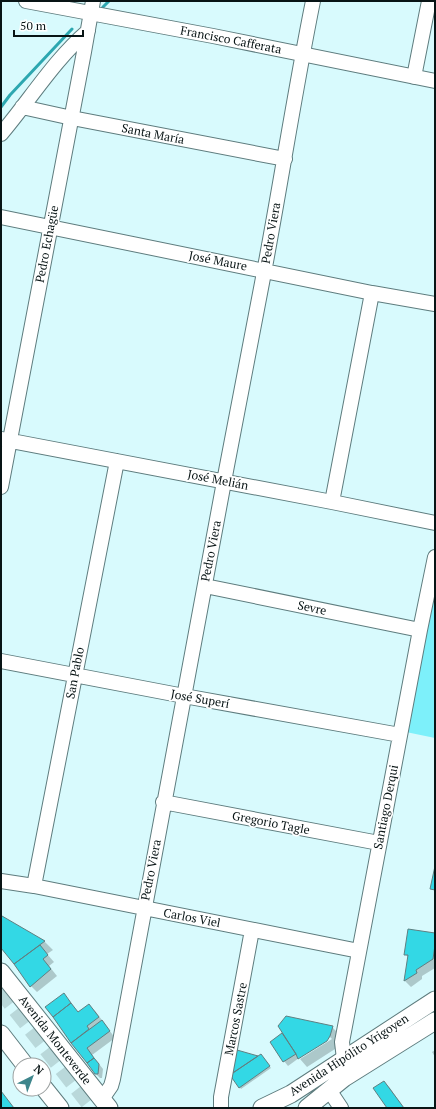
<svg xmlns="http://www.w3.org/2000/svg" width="436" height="1109" font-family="'PT Serif',serif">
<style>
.green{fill:#7df0fa}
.shadow{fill:#0003}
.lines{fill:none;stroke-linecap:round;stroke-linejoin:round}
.stream{stroke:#2da7b0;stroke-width:3}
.building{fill:#33d8e5;stroke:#607f81}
.major-tunnel{stroke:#b9d8da;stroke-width:17;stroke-dasharray:17 8;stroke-linecap:butt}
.minor-casing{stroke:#5e7c7e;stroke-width:16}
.major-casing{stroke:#5e7c7e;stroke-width:19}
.minor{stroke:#fff;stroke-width:14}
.major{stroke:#fff;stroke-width:17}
.labels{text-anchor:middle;stroke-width:3.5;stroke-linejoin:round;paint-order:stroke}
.street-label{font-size:12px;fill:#081415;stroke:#fff}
</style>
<rect width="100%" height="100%" fill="#d8fafd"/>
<path class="green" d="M435,581v157l-29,-6z"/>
<path class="shadow" d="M2,917l42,24 9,9 -6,4 7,8 -5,4 8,10 -20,16 -6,-6 -30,-40v-28z
M435,934v34l-13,8v3l-11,8 -6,-6 4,-23 -4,-4z
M64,995l15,18 10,-8 7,7 19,26 -23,17 11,14 -1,9h-2l-5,-5 -48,-66z
M332,1027l9,9 -2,9 -4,4 -28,18 -7,-8 32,-20 -2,-2 -31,20v2v-1l-11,8 -4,-5 -13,-19 13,-8z
M435,1050v7l-3,-5z
M238,1052l19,5h6l8,11 -30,21 -9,-14z
M384,1082l6,6 14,20h-15z"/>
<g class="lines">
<path class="stream" d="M103,7l6,-6
M1,107l9,-12 62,-66"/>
</g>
<path class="building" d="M435,866v24l-5,-1z
M2,916l43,25 -31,23 -13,-16v-31z
M408,929l27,4v12l-2,14 -17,11 1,3 -13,8 4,-26h-4z
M40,945l8,10 -5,4 8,10 -21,18 -16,-23z
M64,993l7,10 -18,14 -8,-10z
M71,1003l7,9 11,-8 10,13 -12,9 2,3 -18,14 -18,-26z
M286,1016l47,10 -3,10 -3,5 -29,18 -2,-5 -18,-28z
M102,1020l8,11 -23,17 7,10 -7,5 -16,-20z
M282,1033l14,21 -13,8 -13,-20z
M237,1050l21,6 -27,18z
M261,1054l9,12 -31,22 -9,-13z
M94,1058l5,6 -1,10h-3l-8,-11z
M384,1081l20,27h-17l-14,-20z
M1,1091l13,17h-13z"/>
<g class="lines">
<path class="major-tunnel" d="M1,990l92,118"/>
<g class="minor-casing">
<path id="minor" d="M26,1l187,35 222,45
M414,77l15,-76
M22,107l50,11 213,41
M1,134c29,-34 53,-74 87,-103
M1,217l371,76 63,11
M1,439l331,63 103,21
M1,487l83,-435 9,-51
M332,502l40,-209
M205,586l215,44
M1,661l183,35 216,39
M163,802l216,41
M1,881l33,5 325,65
M34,886l83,-425
M344,1059l-2,-17 78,-412 15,-73
M329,1090l12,18
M102,1099l9,-13 2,-7c48,-266 98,-531 149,-796 18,-94 32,-188 51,-282
M221,1108v-11l31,-167"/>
</g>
<g class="major-casing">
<path id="major" d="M1,972l108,136
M1,1034l24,31
M44,1088l16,20
M262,1108l29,-14 144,-94
M307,1108l37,-30 91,-57"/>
</g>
<use href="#minor" class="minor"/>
<use href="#major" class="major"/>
</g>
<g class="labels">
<g class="street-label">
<text transform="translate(231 40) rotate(11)" y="4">Francisco Cafferata</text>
<text transform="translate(153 134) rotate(11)" y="4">Santa María</text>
<text transform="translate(271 233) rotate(-80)" y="4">Pedro Viera</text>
<text transform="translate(47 244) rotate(-79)" y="4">Pedro Echagüe</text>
<text transform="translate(218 261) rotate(11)" y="4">José Maure</text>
<text transform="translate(218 480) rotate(11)" y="4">José Melián</text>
<text transform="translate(211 551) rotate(-79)" y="4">Pedro Viera</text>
<text transform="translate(312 608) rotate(12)" y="4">Sevre</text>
<text transform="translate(75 673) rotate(-79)" y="4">San Pablo</text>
<text transform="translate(200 699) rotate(10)" y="4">José Superí</text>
<text transform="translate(386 807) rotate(-79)" y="4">Santiago Derqui</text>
<text transform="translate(271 823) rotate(11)" y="4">Gregorio Tagle</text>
<text transform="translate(151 870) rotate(-79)" y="4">Pedro Viera</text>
<text transform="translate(192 918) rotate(11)" y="4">Carlos Viel</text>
<text transform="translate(236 1019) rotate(-79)" y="4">Marcos Sastre</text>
<text transform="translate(55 1040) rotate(52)" y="4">Avenida Monteverde</text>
<text transform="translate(349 1055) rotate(-33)" y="4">Avenida Hipólito Yrigoyen</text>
</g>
</g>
<rect width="436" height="1109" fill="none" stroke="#081415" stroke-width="4"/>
<g transform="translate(32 1077) rotate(42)"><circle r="19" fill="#ffffff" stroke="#9ca1a1"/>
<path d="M0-3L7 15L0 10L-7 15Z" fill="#3e868c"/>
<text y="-6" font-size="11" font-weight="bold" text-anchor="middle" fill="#081415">N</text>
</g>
<path d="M14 30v6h69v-6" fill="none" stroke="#081415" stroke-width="2"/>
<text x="20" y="30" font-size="12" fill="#081415" stroke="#ffffff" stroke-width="3" paint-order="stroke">50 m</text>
</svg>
